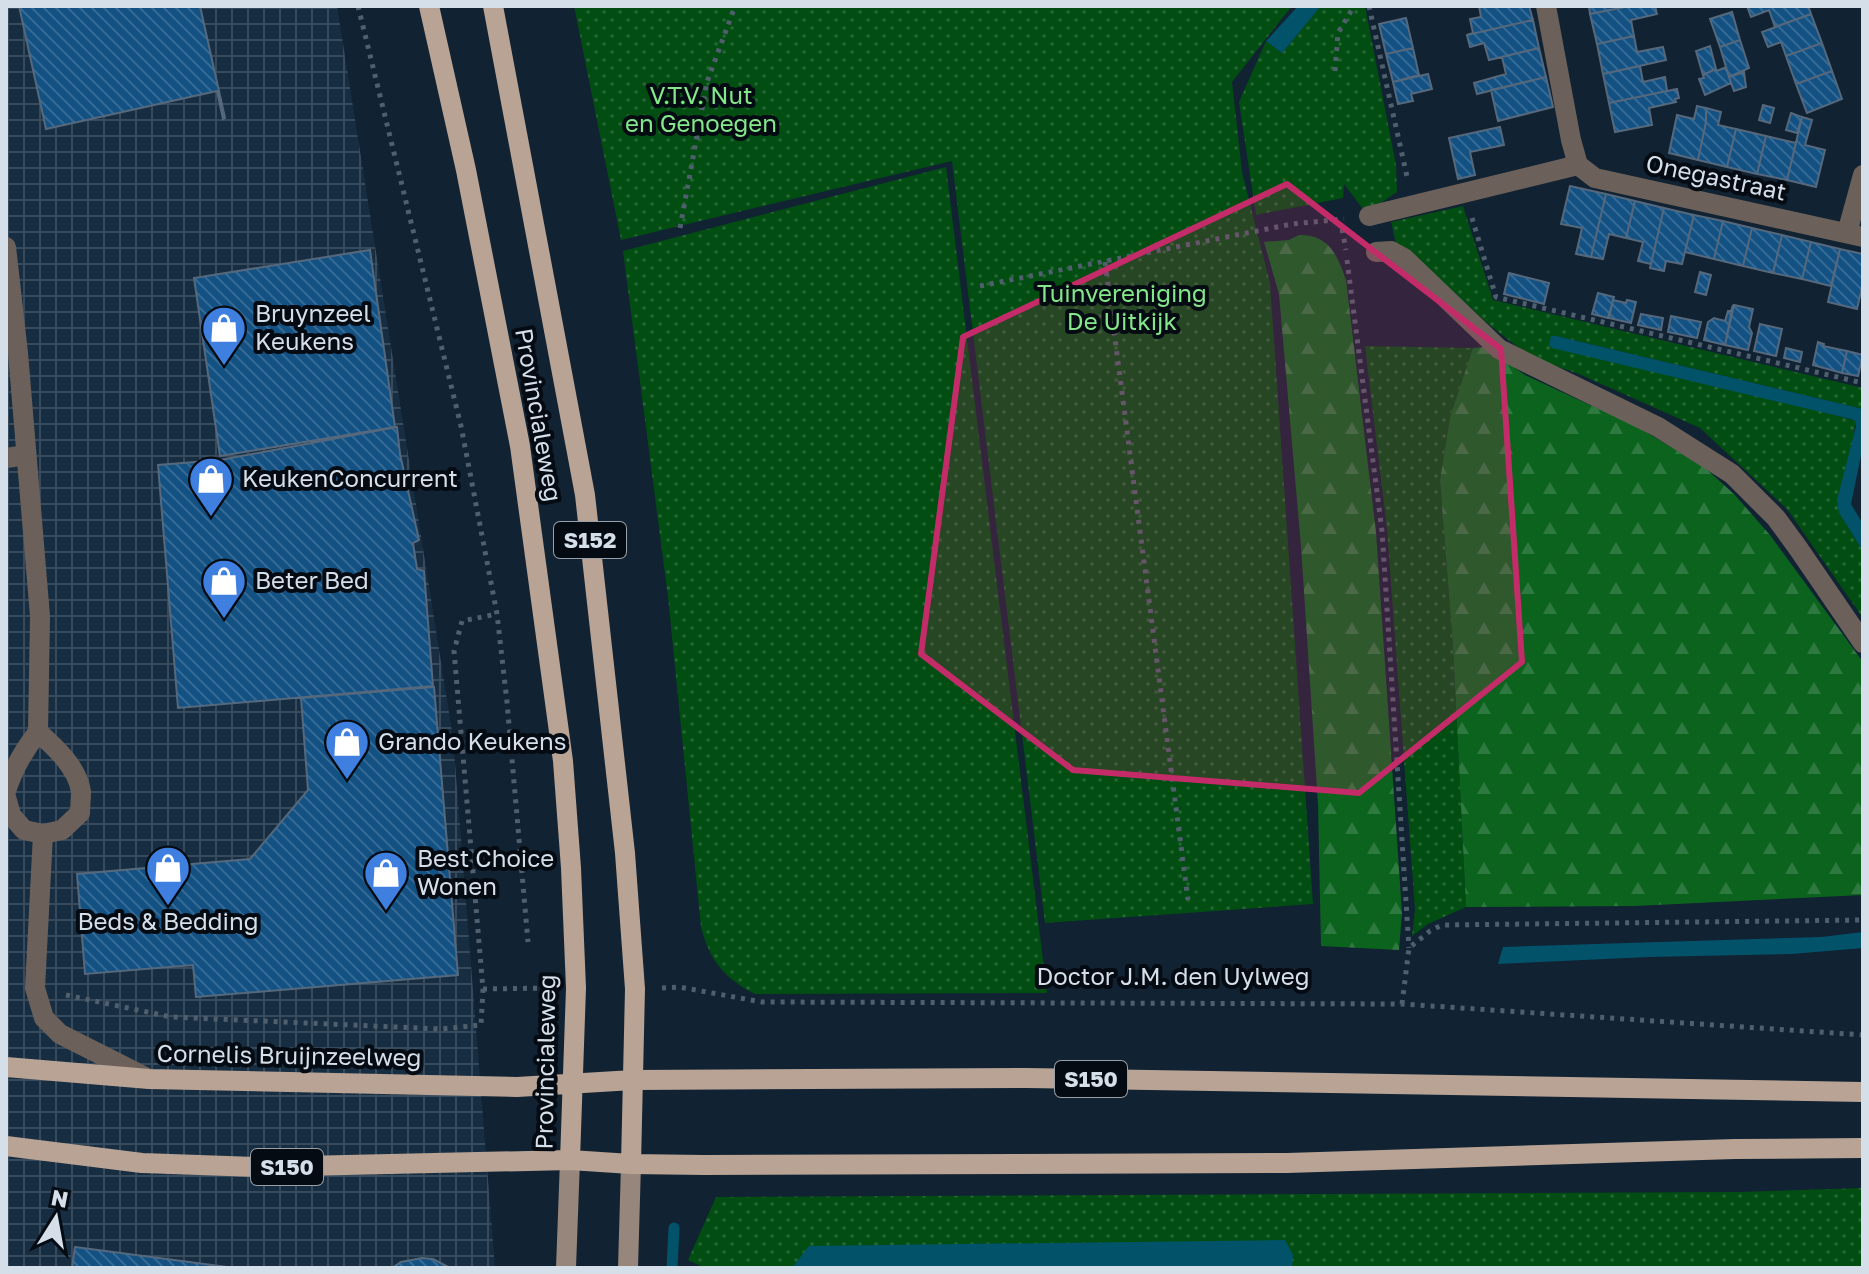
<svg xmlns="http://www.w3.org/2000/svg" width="1869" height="1274" font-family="'Golos Text',sans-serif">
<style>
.industrial{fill:url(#industrial-grid)}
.grass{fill:url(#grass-dots)}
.forest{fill:url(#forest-firs)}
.water{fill:#02536a}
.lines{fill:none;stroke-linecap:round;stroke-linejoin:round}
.stream{stroke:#02536a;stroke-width:11}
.building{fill:url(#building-back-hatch);stroke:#55687c;stroke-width:2}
.path{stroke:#505f6d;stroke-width:5;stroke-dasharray:4 6;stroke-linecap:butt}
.service{stroke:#6c615a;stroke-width:20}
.minor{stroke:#6c615a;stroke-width:20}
.secondary{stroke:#97867b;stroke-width:20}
.primary{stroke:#b8a394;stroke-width:20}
.marked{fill:#c42c69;fill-opacity:0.2;stroke:#c42c69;stroke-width:6;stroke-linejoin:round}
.labels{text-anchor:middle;stroke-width:8;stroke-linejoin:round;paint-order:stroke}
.shield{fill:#050b12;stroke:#979fa9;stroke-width:2}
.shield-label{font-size:22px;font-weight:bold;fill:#d5dfea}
.park-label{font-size:24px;fill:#84e88b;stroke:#050b12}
.street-label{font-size:24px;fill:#d5dfea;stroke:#050b12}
.poi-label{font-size:24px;fill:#d5dfea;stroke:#050b12;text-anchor:start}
</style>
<defs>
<pattern id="industrial-grid" width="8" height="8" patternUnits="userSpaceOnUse" patternTransform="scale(2)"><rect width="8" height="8" fill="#172d41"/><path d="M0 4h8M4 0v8" fill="none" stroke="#384b5d"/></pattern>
<pattern id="grass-dots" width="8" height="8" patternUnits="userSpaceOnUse" patternTransform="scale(2)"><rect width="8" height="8" fill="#014d12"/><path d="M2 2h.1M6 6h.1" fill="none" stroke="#256635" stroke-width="1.8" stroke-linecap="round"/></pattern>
<pattern id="forest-firs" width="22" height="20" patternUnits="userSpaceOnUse" patternTransform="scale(2)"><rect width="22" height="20" fill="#0c631e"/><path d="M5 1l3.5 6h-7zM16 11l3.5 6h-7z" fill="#2e793f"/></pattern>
<pattern id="building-back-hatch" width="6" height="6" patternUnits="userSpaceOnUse" patternTransform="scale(2)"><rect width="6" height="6" fill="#135183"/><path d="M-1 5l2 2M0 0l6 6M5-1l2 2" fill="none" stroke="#346a95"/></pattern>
</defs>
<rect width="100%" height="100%" fill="#112232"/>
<path class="industrial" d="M6,6h331l116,732 42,530h-489z"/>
<path class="grass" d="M574,6h718l-60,76 10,90 28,111 43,621 -268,19 -93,-762 -331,79z
M1321,6h44l31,159 1,27 -31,21 -22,-29 -1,14 -87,17 -17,-113 27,-61 16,12z
M946,167l101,826 -292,1c-31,-16 -45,-33 -54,-67l-33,-330 -45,-346z
M1463,206l30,94 370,88v21l-307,-73 300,85 -17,92 24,38v67l-76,-109 -87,-81 -121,-54 -35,-12 -29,-17 -29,-23 -72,-67 -18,-11 -5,-22z
M1365,346l108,2 -23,69 -10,63 13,167 13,260 -38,17 -16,12 3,-26 -28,-381z
M1863,1188v80h-1158l-17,-8 28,-63 1021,-5z"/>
<path class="forest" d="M1299,235c31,0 38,20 47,45l30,252 26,381 -3,37 -78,-4 -3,-142 -17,-258 -22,-252 -15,-52 25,-2z
M1484,347l41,28 67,31 29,11 83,50 30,27 36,41 93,127v233l-228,11 -169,1 -13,-260 -13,-167 10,-63 23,-69z"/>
<path class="water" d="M1298,6h23l-39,47 -16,-12z
M1551,336h5l307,73v37l-12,58 12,20v27l-24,-38 -2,-13 19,-74 -1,-5 -4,-2 -299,-71 -3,-3z
M1863,932v16l-71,6 -143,3 -151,7 5,-17 318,-10z
M1285,1240l8,15 -1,13h-500l17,-22z"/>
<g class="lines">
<path class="stream" d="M672,1268l2,-40"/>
</g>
<path class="building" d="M19,6h181l25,112 -2,1 -6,-28 -171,38z
M1479,6h50l4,14 -66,15 6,-2 -3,-14 11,-2z
M1589,6h41l-40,8z
M1630,6h25l2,8 -26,6 3,16 -37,8 -7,-30z
M1747,6h61l3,8 -36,13 -6,-17 -18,7z
M1732,12l8,28 -20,7 -10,-28z
M1811,14l11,29 -36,13 -5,-14 -13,5 -6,-15z
M1406,18l7,30 -27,6 -7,-30z
M1533,20l6,28 -50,12 -5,-17 -14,4 -3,-12z
M1634,36l3,16 26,-5 3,13 -63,14 -6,-30z
M1740,40l9,28 -20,9 -9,-30z
M1822,43l10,28 -36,13 -10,-28z
M1710,46l6,23 -13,6 -7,-24z
M1413,48l6,27 -26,7 -7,-28z
M1539,48l7,29 -69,17 -3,-11 32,-9 -4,-17z
M1640,66l3,16 22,-5 2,14 -58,12 -6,-29z
M1726,67l5,16 -26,12 -6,-16 5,-1 -1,-3 10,-5 3,-1 1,2z
M1832,71l10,28 -35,14 -11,-29z
M1744,72l2,15 -12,4 -5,-14z
M1428,74l4,15 -21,5 2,7 -15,3 -5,-22z
M1546,77l7,30 -55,14 -7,-31z
M1677,89l2,9 -4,1 1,3 -27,6 3,17 -37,7 -6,-29z
M1763,105l11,3 -4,15 -11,-3z
M1697,106l9,2v14l-8,38 -29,-7 8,-38 17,4z
M1706,108l15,4 -3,13 18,4 -9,38 -29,-7 8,-38z
M1791,113l11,4 -5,16 -11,-3z
M1802,117l10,3 -7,25 20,5 -9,37 -29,-7z
M1500,127l4,18 -34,7 5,23 -17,4 -9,-41z
M1736,129l30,7 -9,38 -30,-7z
M1766,136l30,7 -9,37 -30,-6z
M1570,186l36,8 -15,63 -15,-3 6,-26 -21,-4z
M1606,194l29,7 -9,37 -17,-4 -6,25 -12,-2z
M1635,201l29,7 -13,56 -13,-3 5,-19 -17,-4z
M1664,208l30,7 -12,49 -16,-3 -2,10 -14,-3z
M1694,215l29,6 -9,38 -29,-7z
M1723,221l29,7 -9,38 -29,-7z
M1752,228l30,7 -9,38 -30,-7z
M1782,235l29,7 -9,37 -29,-6z
M1811,242l29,7 -9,37 -29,-7z
M1840,249l23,5v29l-6,26 -29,-7z
M370,250l25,177 -175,29 -26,-178z
M1700,272l11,3 -5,20 -11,-3z
M1509,273l40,10 -5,21 -40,-10z
M1598,293l16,4 -6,21 -16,-4z
M1613,300l13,3 1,-3 9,2 -5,21 -22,-5z
M1733,305l-8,40 -21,-5 4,-18 6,-4 11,3 3,-10h3z
M1734,305l19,4 -4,18 3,6 -4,17 -23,-5z
M1641,314l22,4 -2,12 -23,-5z
M1671,316l30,6 -4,16 -29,-6z
M1760,324l22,5 -6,27 -22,-5z
M1818,342l6,2 -1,2 24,5 -5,22 -29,-8z
M1786,348l16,4 -2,10 -16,-4z
M1847,351l16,4 -5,21 -16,-3z
M397,427l3,27 19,86 -6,3 4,26 7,2 9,115 -255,22 -20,-243 62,-5z
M434,687l24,288 -262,22 -3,-32 -108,9 -8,-100 173,-15 58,-69 -7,-92z
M75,1247l160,21h-163z
M422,1258l11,1 17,9h-58l9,-6z"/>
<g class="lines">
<path class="path" d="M358,6l103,420 36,188 10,88 21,240
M1369,6l39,175
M1335,71l3,-38 16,-27
M1472,218l24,79 367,86
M680,228l27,-146 28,-76
M1342,229l4,21
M1347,260l35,271 27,417
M1105,262l83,638
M980,286l312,-62 52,-5
M662,988l17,-1 83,15 640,2 461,31
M483,989l65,-1
M66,995l105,22 270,12 40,-4 2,-36 -29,-338 8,-30 35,-7
M1402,1004l7,-56 21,-17 12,-6 421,-5"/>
<path class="service" d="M1369,216l209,-51
M1376,252l15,-1 13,7 95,91 159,78 74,47 44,44 22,30 65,95
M6,458l20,-3"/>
<path class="minor" d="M1546,6l25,134 7,25 17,13 268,59
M1847,233l16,-58
M6,247l12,106 22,263 -2,116c17,15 40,36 43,60 0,7 -1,14 -1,21l-18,17 -19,4 -19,-4 -13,-15 -5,-18
M6,791c7,-22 18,-41 32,-59
M43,834l-8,154 9,30 16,16 89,45"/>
<path class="secondary" d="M566,1268l4,-108
M628,1268l3,-104"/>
<path class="primary" d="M429,6l37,164 54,276 43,315 8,107 5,120 -6,172
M493,6l92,489 40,358 10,136 -4,175
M6,1067l143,12 368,8 116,-7 394,-2 836,14
M6,1146l136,17 116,4 312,-7 61,4 73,1 583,-2 448,-14 128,-1"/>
</g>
<path class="marked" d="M1287,184l214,165 21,313 -163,131 -286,-23 -152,-116 42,-317z"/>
<defs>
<g id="shop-pin" transform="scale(2.3)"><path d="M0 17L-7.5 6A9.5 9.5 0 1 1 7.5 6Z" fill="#3f7fe0" stroke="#050b12"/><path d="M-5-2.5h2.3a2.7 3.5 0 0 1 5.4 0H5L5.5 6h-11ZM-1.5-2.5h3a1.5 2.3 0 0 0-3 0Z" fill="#fff"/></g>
</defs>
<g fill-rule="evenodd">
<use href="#shop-pin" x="224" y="328"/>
<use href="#shop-pin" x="211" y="479"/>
<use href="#shop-pin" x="224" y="581"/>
<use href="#shop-pin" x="347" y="742"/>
<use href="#shop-pin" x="168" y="868"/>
<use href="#shop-pin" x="386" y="873"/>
</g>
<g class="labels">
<g class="shield">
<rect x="554" y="522" width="72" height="36" rx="6"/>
<rect x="1055" y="1061" width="72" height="36" rx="6"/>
<rect x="251" y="1149" width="72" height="36" rx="6"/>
</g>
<g class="shield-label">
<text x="590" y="548">S152</text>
<text x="1091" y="1087">S150</text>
<text x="287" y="1175">S150</text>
</g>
<g class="park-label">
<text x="701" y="104">V.T.V. Nut<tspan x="701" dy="28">en Genoegen</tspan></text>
<text x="1122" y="302">Tuinvereniging<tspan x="1122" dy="28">De Uitkijk</tspan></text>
</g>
<g class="street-label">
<text transform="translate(1716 178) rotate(12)" y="8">Onegastraat</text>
<text transform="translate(538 415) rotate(80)" y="8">Provincialeweg</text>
<text x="1173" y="985">Doctor J.M. den Uylweg</text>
<text transform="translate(289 1056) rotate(1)" y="8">Cornelis Bruijnzeelweg</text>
<text transform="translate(546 1062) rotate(-89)" y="8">Provincialeweg</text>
</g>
<g class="poi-label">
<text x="255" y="322">Bruynzeel<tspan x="255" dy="28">Keukens</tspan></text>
<text x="242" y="487">KeukenConcurrent</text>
<text x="255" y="589">Beter Bed</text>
<text x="378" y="750">Grando Keukens</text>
<text x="417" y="867">Best Choice<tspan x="417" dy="28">Wonen</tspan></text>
<text x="168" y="930" text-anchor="middle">Beds &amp; Bedding</text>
</g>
</g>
<rect width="1869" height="1274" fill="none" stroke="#d5dfea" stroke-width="16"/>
<g transform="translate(56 1218) rotate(11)" stroke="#050b12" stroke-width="6" paint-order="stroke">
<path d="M0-6L14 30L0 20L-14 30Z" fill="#d5dfea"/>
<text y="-12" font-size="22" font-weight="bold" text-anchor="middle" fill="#d5dfea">N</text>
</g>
</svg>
